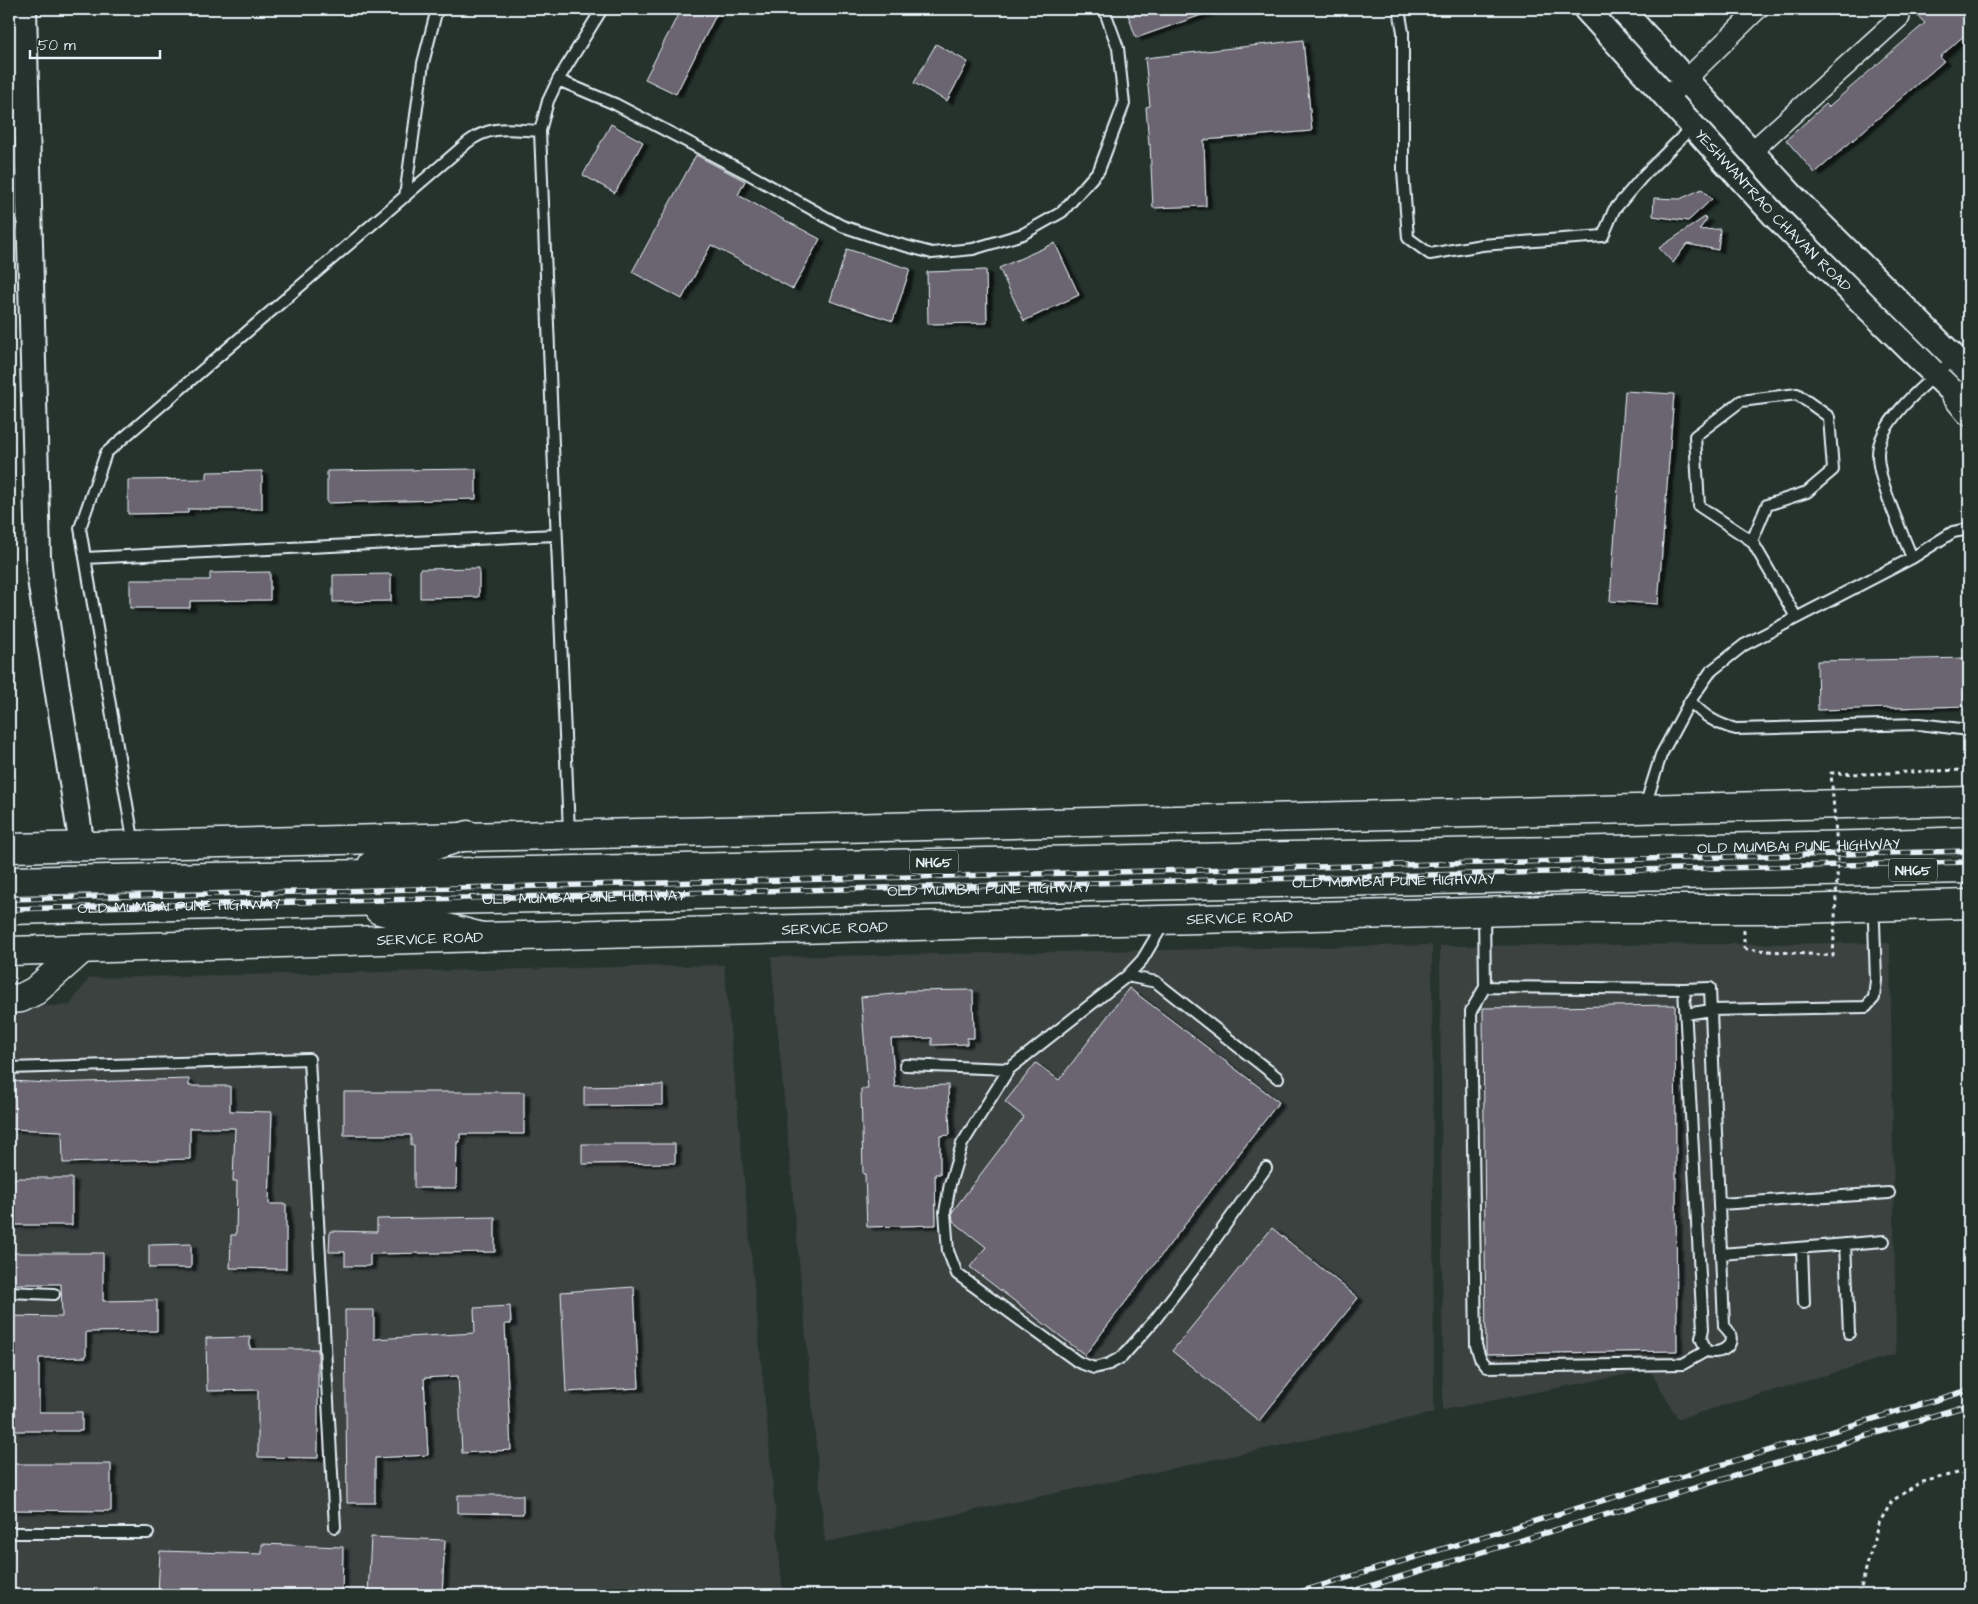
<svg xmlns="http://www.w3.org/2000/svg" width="1978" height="1604" font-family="'Architects Daughter',sans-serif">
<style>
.built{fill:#3b4241}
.building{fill:#6b656f;stroke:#e8f1f8;filter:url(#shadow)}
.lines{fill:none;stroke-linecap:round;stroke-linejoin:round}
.service-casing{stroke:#e8f1f8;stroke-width:14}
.minor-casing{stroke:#e8f1f8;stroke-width:22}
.tertiary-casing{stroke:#e8f1f8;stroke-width:28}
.primary-casing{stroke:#e8f1f8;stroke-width:31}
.trunk-casing{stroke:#e8f1f8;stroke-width:31}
.path{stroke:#e8f1f8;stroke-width:3;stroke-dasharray:4 4;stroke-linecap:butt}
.service{stroke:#26332d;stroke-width:10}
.minor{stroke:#26332d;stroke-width:19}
.tertiary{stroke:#26332d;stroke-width:24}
.primary{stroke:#26332d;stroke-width:28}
.trunk{stroke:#26332d;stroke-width:28}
.rail-casing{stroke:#e8f1f8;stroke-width:5.5}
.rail{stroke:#26332d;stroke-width:4;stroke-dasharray:11;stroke-linecap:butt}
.path-bridge{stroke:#e8f1f8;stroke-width:3;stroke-dasharray:4 4;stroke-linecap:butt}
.labels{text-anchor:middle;stroke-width:4;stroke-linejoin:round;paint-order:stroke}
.shield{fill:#26332d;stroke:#aeb8bb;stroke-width:1}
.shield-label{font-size:14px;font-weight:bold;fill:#e8f1f8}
.street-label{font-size:15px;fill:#e8f1f8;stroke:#26332d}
</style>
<defs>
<filter id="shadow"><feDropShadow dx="5.5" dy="3" stdDeviation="1" flood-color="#0009"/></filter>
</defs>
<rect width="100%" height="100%" fill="#26332d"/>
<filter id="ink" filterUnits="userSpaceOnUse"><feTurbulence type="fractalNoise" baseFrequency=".02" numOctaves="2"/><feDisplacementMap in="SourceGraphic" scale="10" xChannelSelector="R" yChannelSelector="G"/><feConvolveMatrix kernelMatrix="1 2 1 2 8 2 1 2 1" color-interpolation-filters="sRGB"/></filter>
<g filter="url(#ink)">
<path class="built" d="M1890,943l6,411 -218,65 -28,-49 -207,40 -3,-464z
M1432,945l2,468 -609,129 -54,-585z
M724,965l59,630h-774v-587l61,-3 19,-27z"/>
<path class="building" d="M681,9h38l-43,85 -31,-15z
M1126,9h86l1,2 -77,27z
M1910,9h59v22l-29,26 4,4 -129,112 -29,-33 40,-36 2,3 97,-84z
M1303,40l9,91 -108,9 2,66 -53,2 -3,-64 -1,1 -3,-38 4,-1 -5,-48z
M936,44l32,18 -21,39 -33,-18z
M611,124l32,18 -28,51 -32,-18z
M696,155l49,26 -7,14 82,44 -27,50 -82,-44 -29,54 -50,-27z
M1702,189l10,10 -24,22 -35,-5 1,-18 26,1z
M1705,217l2,2 -8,11 21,-1 -2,21 -31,-6 -14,19 -14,-15z
M1055,243l24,52 -55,26 -25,-53z
M847,249l63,20 -17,52 -63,-20z
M986,270l1,53 -59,1 -1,-52z
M1625,391l49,3 -16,210 -48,-3z
M476,469v30l-149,4v-32z
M262,471v38h-74v4l-60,1v-34l79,-1v-7z
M479,568v29l-59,1v-29z
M270,572v28l-80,1v7h-60v-28h80v-7z
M391,574v27l-58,1v-27z
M1969,658v48l-151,4 -1,-49z
M1129,988l150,114 -194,253 -115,-88 16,-20 -33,-26 -1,-9 72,-95 -19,-15 31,-39 23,17z
M973,990l1,48h-7v6l-35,1v-7l-41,1 4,48 53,-2 2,50 -10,1v38h-5l1,51 -69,2 -2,-53h-2l-2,-85h7l-7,-92 44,-4v-2z
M1675,1005l2,346 -191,3 -3,-346z
M189,1079v7h41v25l42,1 -3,92h17v65l-56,-1 1,-33h5l1,-54h-4l2,-53h-45v31l-127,4 -1,-32 -53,-2v-48l41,2z
M663,1085v20l-79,1v-19z
M344,1092h180v42h-64v8h-3l-1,46h-42v-43h-3v-10h-67z
M582,1144h93v19l-93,1z
M9,1178h63v47h-63z
M495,1217v35l-125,2v12h-25v-14h-16l1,-21 47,1v-13z
M1272,1228l86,70 -99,123 -87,-70z
M191,1244v24h-42v-23z
M9,1253h94v48l54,-1v31l-71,1v25l-47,1v54h43v19h-68v-35h-5v-80l53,1 -1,-33h-52z
M634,1287l5,101 -73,4 -5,-100z
M510,1306l1,18h-6l6,126 -49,3 -4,-77 -34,2 4,77 -53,3v45h-28l-2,-193h29v29l101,-6 -1,-25z
M250,1337v12h68v109l-60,-1v-67l-51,1 -1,-53z
M9,1464h102v47l-102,-1z
M458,1495h65v19l-65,-1z
M371,1537l74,3 -3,55h-74z
M262,1544l81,3 -1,48h-184l2,-44 102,3z"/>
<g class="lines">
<g class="service-casing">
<path id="service" d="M1399,9l4,23v139l5,67 22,16 52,-9 121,-9 11,-26 30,-35 49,-49
M558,80l57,24 130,68 97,54 45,15 45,12 41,-4 50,-15 39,-22 37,-42 25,-66 -6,-56 -14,-39
M540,131l8,-30 10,-21 44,-71
M405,197l18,-134 14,-54
M1752,541l15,-36 40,-13 26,-22 -4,-53 -32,-23 -56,7 -46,35 4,70 53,35 44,76
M85,558l470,-23
M1912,558l41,-26 16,-3
M1690,701c14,15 26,23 46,28l183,-5 50,6
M1645,806l16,-51 29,-54 21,-30 33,-26 168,-87c-10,-26 -34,-77 -34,-103 -1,-34 53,-76 77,-97
M134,845l-54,-317 26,-75 362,-311c23,-18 44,-12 72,-11l29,701
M1484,912l1,75 -14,24 5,334 4,13 7,9 196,-3 23,-13
M1164,923l-22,37 -15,16 -118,93 -47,75 -12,40 -5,28 3,39 9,23 121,88 16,6 15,-4 13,-7 32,-36 37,-48 75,-105
M1127,976l29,6 122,96
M1485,987l199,2 26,-1 14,338c16,15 1,30 -18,25l-5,-13 2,-9 -19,-340
M1686,1014l25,-4 155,-3 8,-9 2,-18 -2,-57
M905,1065l104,4
M9,1068l300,-9 26,468
M1719,1204l170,-11
M1845,1244l4,89
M1802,1248l2,55
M1721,1254l163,-13
M9,1292l45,2
M9,1533h139"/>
</g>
<g class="minor-casing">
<path id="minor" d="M1667,98l91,-89
M1751,152l149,-135"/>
</g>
<g class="tertiary-casing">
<g id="tertiary">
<path d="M24,9l14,547 3,30 41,260"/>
<path id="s1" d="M1586,9l190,208 180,178 13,9"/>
<path d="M1621,9l174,190 174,173"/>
</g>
</g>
<g class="primary-casing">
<g id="primary">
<path d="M1956,395l13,16"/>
<path d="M9,848c653,-17 1307,-30 1960,-47"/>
<path id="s2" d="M9,951l473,-14 1108,-28h207l172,-5"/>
<path d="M9,999l12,-1 14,-7 46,-41"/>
</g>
</g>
<g class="trunk-casing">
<g id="trunk">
<path d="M372,865l96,-30"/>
<path id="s3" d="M9,881l1850,-36 110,-4"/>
<path id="s4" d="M9,910l337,-8 1623,-33"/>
<path d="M379,910l103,27"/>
</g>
</g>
<path class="path" d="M1931,771l38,-1
M1744,930v19
M1859,1595l19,-70 14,-24 27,-18 38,-10 12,2"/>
<use href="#service" class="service"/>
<use href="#minor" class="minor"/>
<use href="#tertiary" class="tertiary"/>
<use href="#primary" class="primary"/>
<use href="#trunk" class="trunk"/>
<g class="rail-casing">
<path id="rail" d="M9,899l1960,-48
M9,909l1960,-47
M1290,1595l679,-205
M1340,1595l629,-190"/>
</g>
<use href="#rail" class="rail"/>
<path class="path-bridge" d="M1744,949l89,7 5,-97 -7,-86 36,1 64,-3"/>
</g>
</g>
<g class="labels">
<g class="shield">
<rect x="910" y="850.5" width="48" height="23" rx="4"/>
<rect x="1889" y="858.5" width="48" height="23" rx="4"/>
</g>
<g class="shield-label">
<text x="934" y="867">NH65</text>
<text x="1913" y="875">NH65</text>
</g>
<g class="street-label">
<text dy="5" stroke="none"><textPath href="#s1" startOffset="275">YESHWANTRAO CHAVAN ROAD</textPath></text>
<text dy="5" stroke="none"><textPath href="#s3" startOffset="1790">OLD MUMBAI PUNE HIGHWAY</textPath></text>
<text dy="5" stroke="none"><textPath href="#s4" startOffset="1385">OLD MUMBAI PUNE HIGHWAY</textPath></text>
<text dy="5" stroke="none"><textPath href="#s4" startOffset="980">OLD MUMBAI PUNE HIGHWAY</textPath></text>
<text dy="5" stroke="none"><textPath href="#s4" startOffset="575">OLD MUMBAI PUNE HIGHWAY</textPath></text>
<text dy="5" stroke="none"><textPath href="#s4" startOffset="170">OLD MUMBAI PUNE HIGHWAY</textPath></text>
<text dy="5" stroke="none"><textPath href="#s2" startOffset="1231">SERVICE ROAD</textPath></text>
<text dy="5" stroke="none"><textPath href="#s2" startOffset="826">SERVICE ROAD</textPath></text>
<text dy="5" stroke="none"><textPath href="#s2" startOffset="421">SERVICE ROAD</textPath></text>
</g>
</g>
<rect width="1978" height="1604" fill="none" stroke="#26332d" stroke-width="30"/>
<rect x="15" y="15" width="1948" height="1574" fill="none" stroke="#e8f1f8" stroke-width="2" filter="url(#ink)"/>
<path d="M30 50v8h130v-8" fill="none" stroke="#e8f1f8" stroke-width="2.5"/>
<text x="38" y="50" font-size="15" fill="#e8f1f8" stroke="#26332d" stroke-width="4" paint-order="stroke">50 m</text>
</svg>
